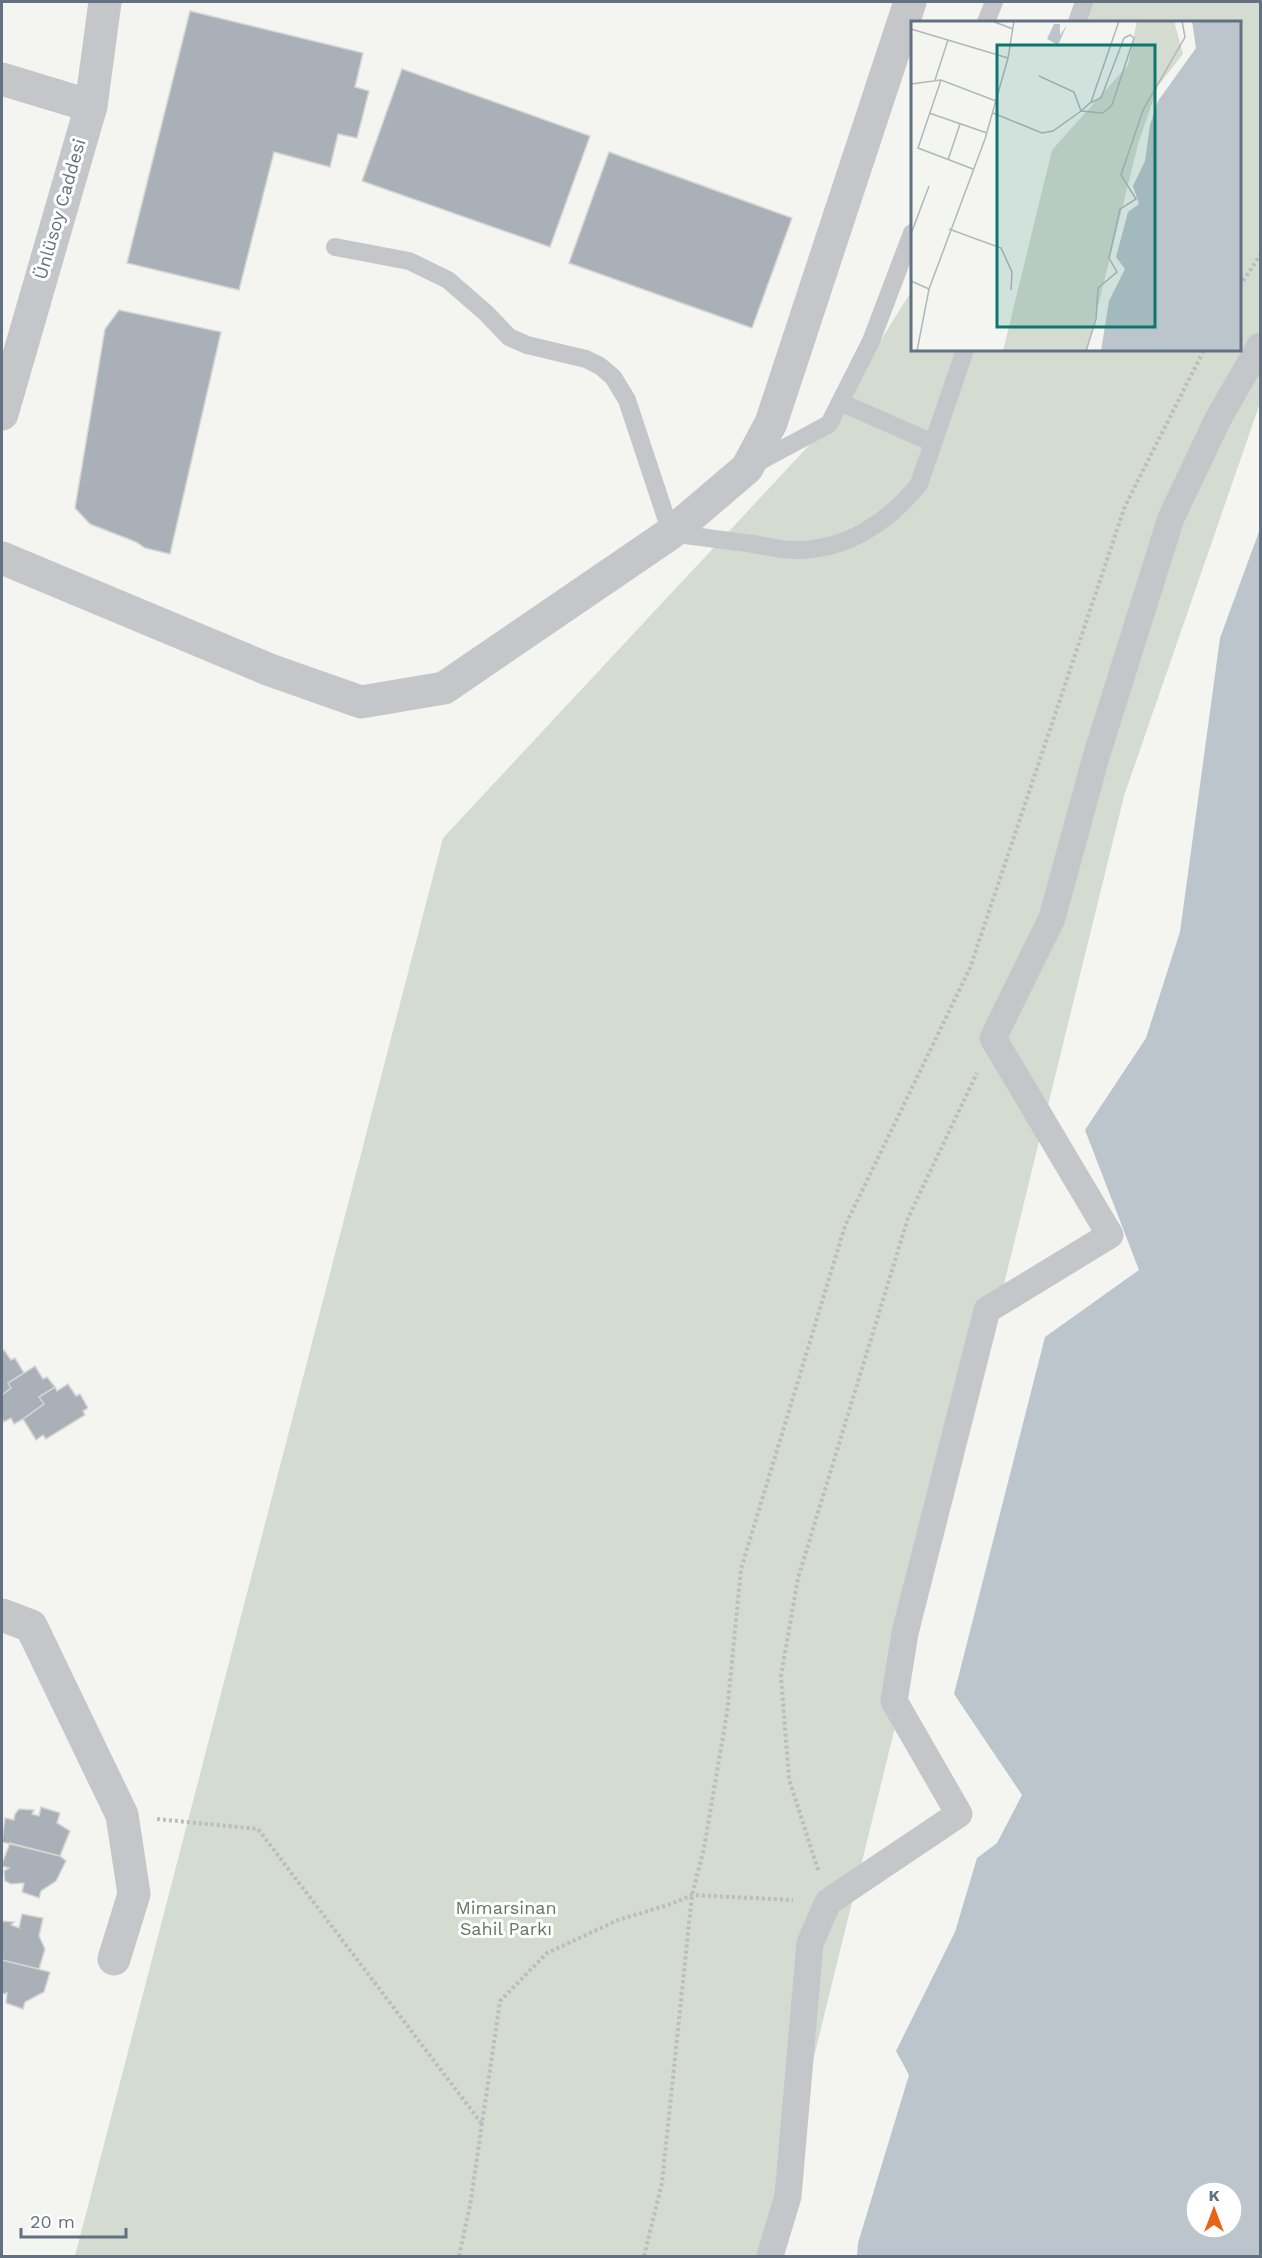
<svg xmlns="http://www.w3.org/2000/svg" width="1262" height="2258" font-family="'Work Sans',sans-serif">
<style>
.green{fill:#d4dbd1}
.water{fill:#bcc5cc;fill-rule:evenodd}
.building{fill:#a9b0b7;stroke:#d5d5d3;stroke-width:1.5}
.lines{fill:none;stroke-linecap:round;stroke-linejoin:round}
.path{stroke:#bbbdbf;stroke-width:4;stroke-dasharray:3 3;stroke-linecap:butt}
.service{stroke:#c4c6ca;stroke-width:18}
.pedestrian{stroke:#c4c6ca;stroke-width:27}
.minor{stroke:#c4c6ca;stroke-width:33}
.tertiary{stroke:#c4c6ca;stroke-width:33}
.labels{text-anchor:middle;stroke-width:6;stroke-linejoin:round;paint-order:stroke}
.street-label{font-size:18px;fill:#627082;stroke:#fff}
.park-label{font-size:18px;fill:#637961;stroke:#fff}
.inset-road{fill:none;stroke:#b1b7bd;stroke-width:1.5}
.view{fill:#0f766e;fill-opacity:0.15;stroke:#0f766e;stroke-width:3}
.inset-edge{fill:none;stroke:#627082;stroke-width:3}
</style>
<rect width="100%" height="100%" fill="#f4f4f0"/>
<path class="green" d="M1080,2h180v401l-136,393 -359,1460h-690l368,-1418 386,-414 83,-134v60h328v-328h-165z"/>
<path class="water" d="M1260,529v1727h-403l1,-13 51,-168 -13,-24 59,-119 22,-74 20,-15 25,-48 -68,-101 91,-357 94,-67 -54,-140 61,-92 34,-106 40,-294zM1196,2192h36v36h-36z"/>
<path class="building" d="M190,11l173,42 -8,34 14,4 -12,47 -19,-4 -8,33 -56,-15 -35,138 -112,-27z
M402,69l188,67 -40,111 -188,-66z
M609,152l183,66 -40,110 -183,-65z
M119,310l102,22 -51,222 -25,-6 -9,-6 -46,-18 -15,-16 30,-179z
M4,1350l7,10 4,-2 9,15 -16,10 3,5 -9,7v-44z
M35,1366l8,13 4,-2 8,10 -16,10 5,7 -21,15 -9,5 -3,-6 -7,4 -2,-4v-23l9,-7 -3,-5z
M68,1384l8,12 4,-2 8,14 -5,3 2,4 -39,24 -3,-4 -7,5 -13,-21 21,-15 -5,-7 16,-10 2,4z
M41,1807l19,6 -3,10 13,8 -10,25 -58,-14 3,-24 9,2 1,-6 4,-5 15,1 -2,4 7,2z
M10,1843l50,13 6,5 -10,20 -15,10 -2,7 -17,-6 2,-9 -13,1 -6,-3 -1,-10 5,-3 -7,-2v-2z
M22,1914l21,4 -4,18 6,13 -6,20 -37,-9v-39l12,1 -3,3 8,3z
M2,1960l48,12 -6,20 -19,10 -2,7 -17,-6 1,-10 -5,1z"/>
<g class="lines">
<path class="path" d="M1240,286l20,-31
M157,1819l101,10 224,295
M818,1870l-29,-91 -8,-103 17,-98 110,-360 69,-145
M459,2256l11,-50 30,-205 47,-48 71,-33 53,-16 21,-9 101,5
M644,2256l18,-73 30,-288 12,-47 23,-135 14,-144 104,-343 125,-258 155,-462 79,-156"/>
<path class="service" d="M986,22l8,-20
M1077,22l7,-20
M335,247l74,14 39,19 38,33 23,24 18,8 59,14 14,7 13,11 14,23 44,133c27,4 54,7 82,11 13,2 27,6 41,6 51,1 95,-28 125,-66l46,-134
M840,402l93,41
M753,465l76,-41 42,-83 41,-108"/>
<path class="pedestrian" d="M770,2256l18,-60 22,-253 18,-41 131,-88 -65,-113 11,-68 82,-323 123,-75 -117,-197 59,-120 44,-161 75,-239 47,-99 42,-73"/>
<path class="minor" d="M2,79l89,27
M2,558l268,112 91,32 83,-14 227,-155 76,-65 24,-45 139,-421
M2,1615l29,11 91,189 12,79 -20,65"/>
<path class="tertiary" d="M2,414l89,-308 14,-104"/>
</g>
<g class="labels">
<g class="street-label">
<text transform="translate(60 209) rotate(-74)" y="6">Ünlüsoy Caddesi</text>
</g>
<g class="park-label">
<text x="506" y="1914">Mimarsinan<tspan x="506" dy="21">Sahil Parkı</tspan></text>
</g>
</g>
<g transform="translate(911 21)">
<rect width="330" height="330" fill="#f4f4f0"/>
<path d="M226,0h37l9,33 -25,32 -20,58 -51,207h-84l49,-201 76,-85z" fill="#d4dbd1"/>
<path d="M281,0h49v330h-140l8,-50 16,-32 -9,-12 12,-45 11,-8 -6,-18 12,-25 5,-36 8,-24 38,-53zM143,3h6v11l7,-10 -9,20 -11,-6z" fill="#bcc5cc"/>
<path class="inset-road" d="M81,0l21,8M0,8l97,29M24,59l13,-40M30,59l-23,68 55,21M0,63l30,-4 55,21M180,81l28,-81M18,92l58,20M82,92l49,20 11,-2 28,-20 9,-8 11,-5 23,-60 6,-3 4,3 -22,67 -9,8 -22,-2 -7,-19 -35,-16M37,139l12,-36M38,208l52,19 11,24 -1,18M0,213l18,-48M0,260l18,8M6,330l12,-62 56,-150 23,-81 6,-37M175,330l10,-32 2,-31 19,-16 -8,-14 11,-49 16,-10 -15,-24 22,-65 42,-73 -3,-16"/>
<path class="view" d="M86,24h158v282h-158z"/>
<rect width="330" height="330" class="inset-edge"/>
</g>
<rect width="1262" height="2258" fill="none" stroke="#627082" stroke-width="6"/>
<g transform="translate(1214 2210)"><circle r="28" fill="#ffffff" stroke="#c0c6cd" stroke-width="1.5"/>
<path d="M0-4.5L10 22L0 15L-10 22Z" fill="#e9631b"/>
<text y="-9" font-size="16" font-weight="bold" text-anchor="middle" fill="#627082">K</text>
</g>
<path d="M21 2228v9h105v-9" fill="none" stroke="#627082" stroke-width="3"/>
<text x="30" y="2228" font-size="18" fill="#627082" stroke="#ffffff" stroke-width="4.5" paint-order="stroke">20 m</text>
</svg>
